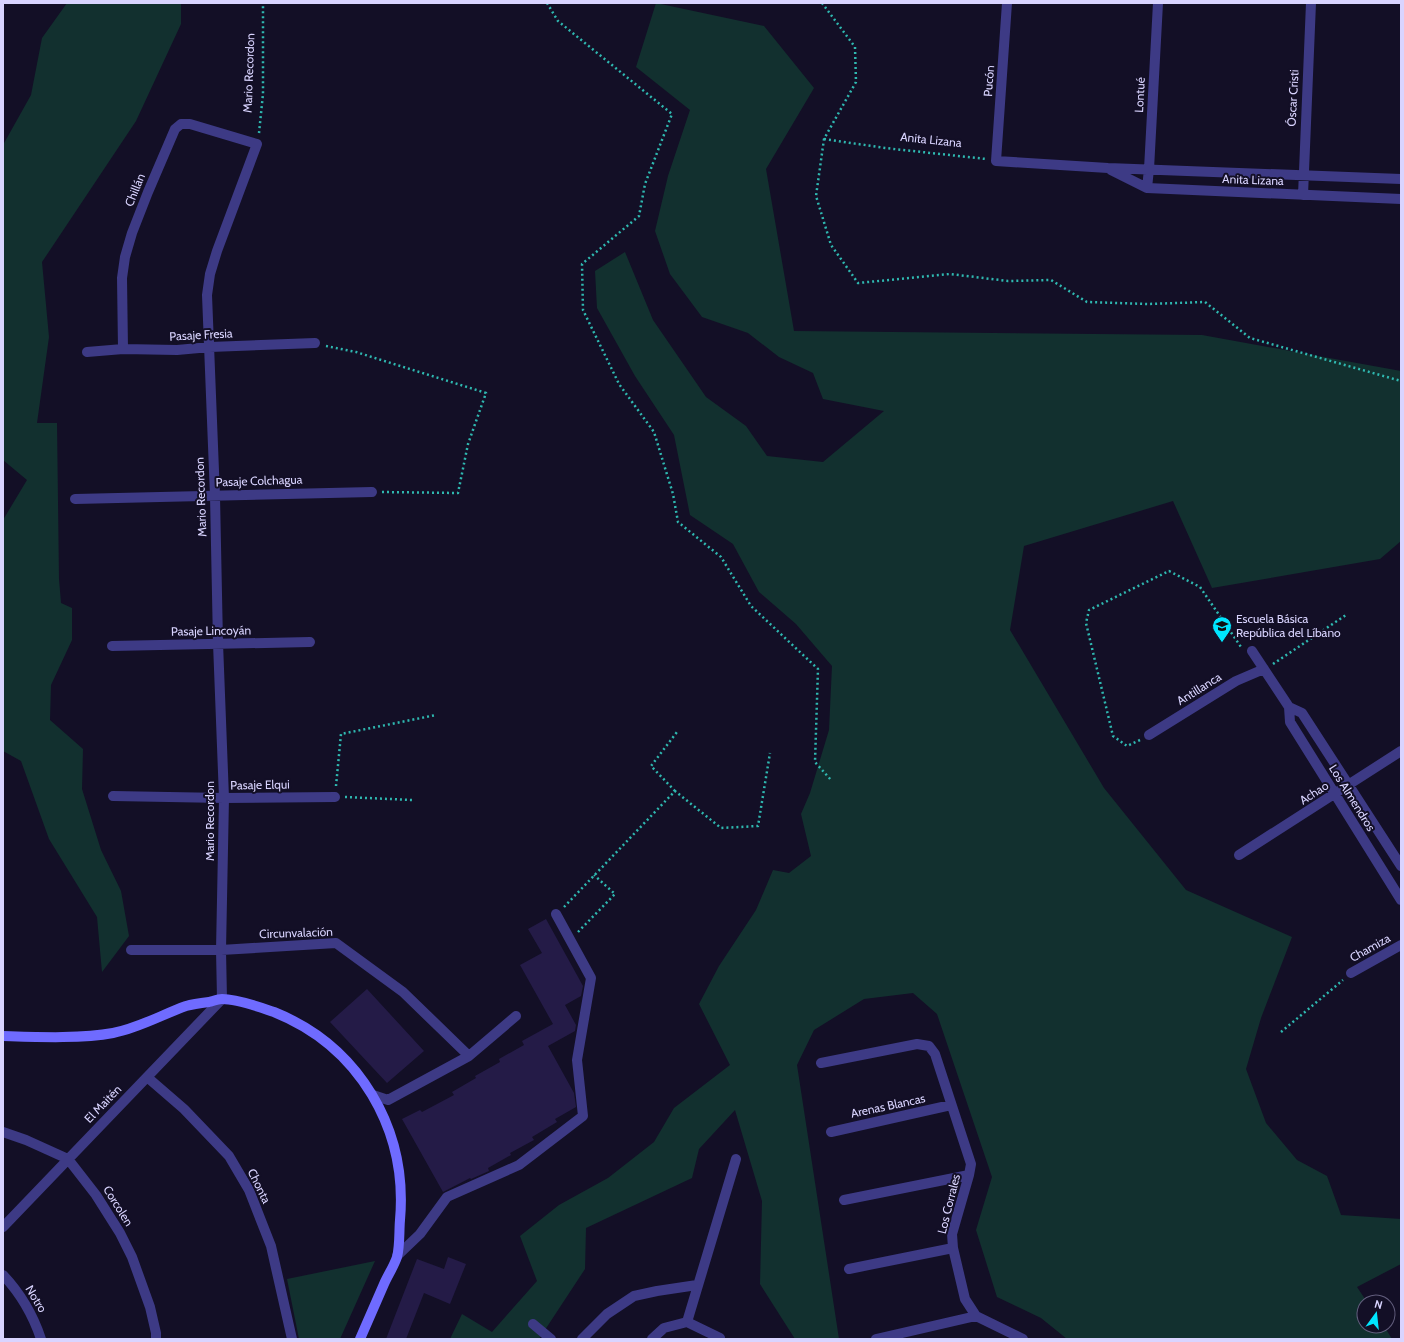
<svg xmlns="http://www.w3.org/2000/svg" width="1404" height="1342" font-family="Cabin,sans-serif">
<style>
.green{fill:#12302f}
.building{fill:#241b47}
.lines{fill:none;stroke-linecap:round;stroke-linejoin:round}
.path{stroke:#2fb8b0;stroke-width:2.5;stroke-dasharray:2 3;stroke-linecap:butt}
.street{stroke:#3d3a85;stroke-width:10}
.secondary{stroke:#6f6bff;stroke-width:10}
.labels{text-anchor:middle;stroke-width:4;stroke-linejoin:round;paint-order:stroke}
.street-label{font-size:12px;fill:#d9d4ff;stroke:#130f26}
.poi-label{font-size:12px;fill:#d9d4ff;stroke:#130f26;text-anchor:start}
</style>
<rect width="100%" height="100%" fill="#130f26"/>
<path class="green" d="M67,3h114v21l-45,97 -94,141 7,75 -12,86h20l2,156 2,24 11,5v32l-21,45 -1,35 33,29 -1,40 19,61 20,41 8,45 -27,36 -5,-55 -48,-78 -28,-78 -18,-10v-231l24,-40 -24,-20v-315l28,-50 11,-57z
M656,3l108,23 50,62 -48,81 28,162 408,4 199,36v170l-21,18 -168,29 -39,-87 -149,45 -14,84 94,158 82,102 106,47 -31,81 -15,51 20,54 31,37 30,16 14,39 60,4v45l-44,23 10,15h-3v24h20l8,13h-325l-26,-21 -44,-21 -21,-67 16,-53 -55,-163 -24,-21 -49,6 -50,31 -17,35 42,274h-44l-35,-55 2,-83 -27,-91 -36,39 -7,29 -106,50 -1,41 -46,70h-89l12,-25 30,18 45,-51 -17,-45 39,-31 49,-27 46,-36 20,-34 56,-43 -31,-61 20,-38 37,-56 17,-40 16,3 22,-17 -10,-42 9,-21 19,-63 3,-64 -36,-42 -37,-32 -26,-48 -43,-29 -16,-80 -39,-59 -38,-68 -2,-37 30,-19 28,68 53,77 40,29 21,30 56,6 61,-51 -61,-12 -10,-26 -34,-16 -31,-24 -46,-16 -32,-43 -15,-43 13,-55 22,-66 -54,-43z
M375,1261l-35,78h-41l-12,-60z"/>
<path class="building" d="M546,919l37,67 -2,10 -16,9 11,20 -1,6 -27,15 26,47 2,14 -21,12 2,3 -25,15 2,3 -24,13 1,2 -23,13 1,3 -18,8 -1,-1 -27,14 -41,-73 18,-9 2,2 32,-17 -2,-3 24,-14 -1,-2 25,-14 -1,-3 25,-14 -2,-4 31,-17 -33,-59 22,-12 -14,-24z
M367,989l57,62 -37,32 -57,-61z
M448,1257l18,7 -16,40 -26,-11 -18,46h-20l31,-80 27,10z"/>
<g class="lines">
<path class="path" d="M547,3l11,18 114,93 -27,70 -6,32 -57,48 1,46 36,74 35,48 19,62 5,28 43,35 30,49 67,63 -3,93 16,18
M822,3l33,44 1,35 -32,57 -8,57 15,49 27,38 92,-9 58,7 43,-1 36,22 61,2 57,-2 45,36 151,43
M259,133l4,-39v-91
M824,139l61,9 101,11
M326,346l30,6 130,41 -18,51 -10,49 -76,-1
M1273,664l73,-49
M1140,740l-13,6 -14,-10 -27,-113 3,-13 80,-39 31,16 41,60
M336,786l5,-52 95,-19
M675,791l-24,-25 26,-34
M345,797l67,3
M564,907l111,-116 46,37 37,-2 12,-73
M578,932l37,-38 -21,-19
M1281,1032l62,-52"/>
<path class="street" d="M1007,3l-11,158 112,7 293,11
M1111,170l36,18 254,11
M1147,188l2,-19 9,-166
M1303,195l8,-192
M87,352l36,-3 54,1 33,-3 105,-4
M75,499l297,-7
M112,646l198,-4
M1252,651l37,56 1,15 111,178
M1289,707l13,6 99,153
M1149,735l87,-54 28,-12
M113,796l111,2 111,-1
M1239,855l162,-104
M131,950h90l115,-7 67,49 66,64
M1351,973l50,-28
M821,1063l96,-19 12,2 6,8 36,110 -2,11 -17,59 1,14 12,51 11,17
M147,1077l37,32 45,47 20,34 22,56 21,93
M373,1095l15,5 81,-44 47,-40
M3,1132l23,8 42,19 28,36 24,38 12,24 18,50 6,26v6
M831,1132l120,-27
M844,1200l125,-25
M3,1227l219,-228 -1,-49 3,-152 -6,-155 -3,-147 -8,-201 3,-21 7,-23 40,-107 -67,-20h-9l-6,5 -27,63 -16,41 -7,24 -3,21 1,71
M397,1256l23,-22 27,-37 72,-32 64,-49 -6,-56 14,-82 -35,-64
M849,1269l104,-21
M3,1275c17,18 30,40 38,64
M976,1316l47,23
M687,1322l49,-163
M533,1324l18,15
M582,1339l25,-25 27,-18 23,-5 40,-6
M652,1339l12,-11 23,-6 33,16
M876,1339l100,-23"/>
<path class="secondary" d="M3,1036c33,1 78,3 110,-3 26,-5 48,-18 73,-27 7,-2 15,-3 23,-4 4,-1 9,-3 13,-3 16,0 37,8 52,13 85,34 134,117 126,208 -1,11 0,26 -3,37 -3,9 -9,18 -13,27 -8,18 -16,37 -24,55"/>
</g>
<defs>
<g id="school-pin" transform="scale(1)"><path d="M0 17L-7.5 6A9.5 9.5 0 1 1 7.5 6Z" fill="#00e5ff" stroke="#130f26"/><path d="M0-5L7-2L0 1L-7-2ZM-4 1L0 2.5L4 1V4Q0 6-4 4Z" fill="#111"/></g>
</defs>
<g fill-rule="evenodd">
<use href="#school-pin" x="1222" y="626"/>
</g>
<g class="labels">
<g class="street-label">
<text transform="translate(249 73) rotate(-88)" y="4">Mario Recordon</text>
<text transform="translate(989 81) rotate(-86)" y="4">Pucón</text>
<text transform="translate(1140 95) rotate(-87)" y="4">Lontué</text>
<text transform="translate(1293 98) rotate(-87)" y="4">Óscar Cristi</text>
<text transform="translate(931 140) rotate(6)" y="4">Anita Lizana</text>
<text transform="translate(1253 180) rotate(2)" y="4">Anita Lizana</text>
<text transform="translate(135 190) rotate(-68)" y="4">Chillán</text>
<text transform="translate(201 335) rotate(-3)" y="4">Pasaje Fresia</text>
<text transform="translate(259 481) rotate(-2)" y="4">Pasaje Colchagua</text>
<text transform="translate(201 497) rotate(-92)" y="4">Mario Recordon</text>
<text transform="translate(211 631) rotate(-1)" y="4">Pasaje Lincoyán</text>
<text transform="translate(1199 689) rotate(-32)" y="4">Antillanca</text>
<text transform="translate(260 785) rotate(-1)" y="4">Pasaje Elqui</text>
<text transform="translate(1314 793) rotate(-33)" y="4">Achao</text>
<text transform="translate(1352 798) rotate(58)" y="4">Los Almendros</text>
<text transform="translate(210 821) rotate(-90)" y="4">Mario Recordon</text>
<text transform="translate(296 933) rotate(-2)" y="4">Circunvalación</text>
<text transform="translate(1370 948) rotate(-29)" y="4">Chamiza</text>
<text transform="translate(103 1104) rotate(-46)" y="4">El Maitén</text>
<text transform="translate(888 1106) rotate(-12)" y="4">Arenas Blancas</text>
<text transform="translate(259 1186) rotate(64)" y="4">Chonta</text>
<text transform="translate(949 1204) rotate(-76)" y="4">Los Corrales</text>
<text transform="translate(118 1206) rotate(58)" y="4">Corcolen</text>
<text transform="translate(36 1299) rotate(59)" y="4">Notro</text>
</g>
<g class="poi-label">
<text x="1236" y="623">Escuela Básica<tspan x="1236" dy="14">República del Líbano</tspan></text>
</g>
</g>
<rect width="1404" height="1342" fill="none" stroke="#d9d4ff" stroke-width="8"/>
<g transform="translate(1376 1314) rotate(15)"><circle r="19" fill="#130f26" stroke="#625e7d"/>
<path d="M0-3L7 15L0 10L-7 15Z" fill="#00e5ff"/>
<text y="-6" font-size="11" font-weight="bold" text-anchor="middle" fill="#d9d4ff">N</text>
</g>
</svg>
